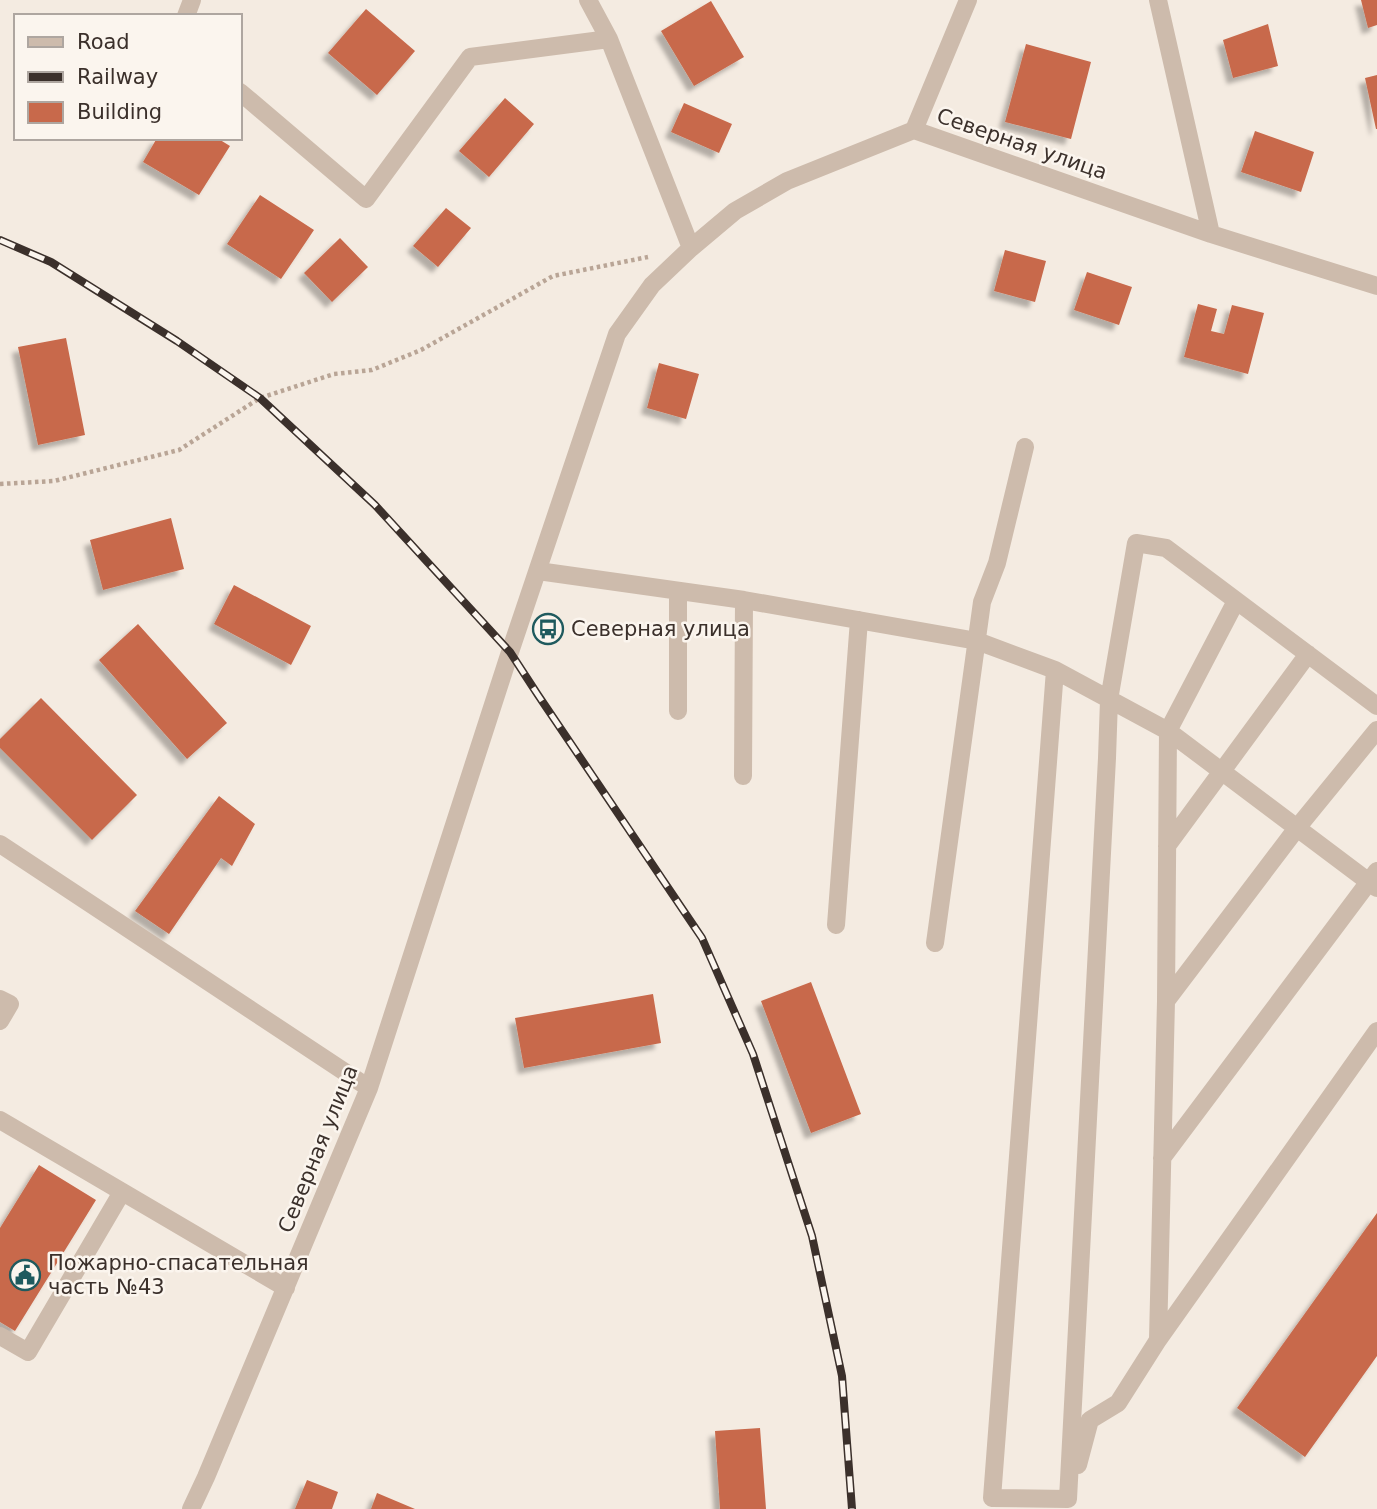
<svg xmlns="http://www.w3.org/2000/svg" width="1377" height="1509" font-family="'DejaVu Sans',sans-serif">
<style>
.building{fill:#c8694b;filter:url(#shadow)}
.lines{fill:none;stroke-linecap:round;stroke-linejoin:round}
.path{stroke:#b9a596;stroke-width:4.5;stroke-dasharray:3.5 3.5;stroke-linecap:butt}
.minor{stroke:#cdbbac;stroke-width:18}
.rail-casing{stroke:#3b302b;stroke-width:8}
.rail{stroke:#fbf5ee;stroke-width:5;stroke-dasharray:16;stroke-linecap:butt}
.labels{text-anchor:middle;stroke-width:5;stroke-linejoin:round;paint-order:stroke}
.street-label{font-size:21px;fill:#3b302b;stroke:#fbf5ee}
.poi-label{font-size:21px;fill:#3b302b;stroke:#fbf5ee;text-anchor:start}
</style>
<defs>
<filter id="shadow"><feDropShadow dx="-6" dy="6" stdDeviation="2" flood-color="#0004"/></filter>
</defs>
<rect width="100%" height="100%" fill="#f4ebe1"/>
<path class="building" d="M1361,0h16v25l-9,3z
M711,1l33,56 -50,29 -33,-55z
M366,9l49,42 -38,44 -49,-42z
M1268,24l10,42 -45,12 -10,-38z
M1026,44l65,18 -20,77 -66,-17z
M1377,75v54h-1l-11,-51z
M505,98l29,26 -45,53 -30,-26z
M684,103l48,21 -13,29 -48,-21z
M1255,131l59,21 -13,40 -60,-20z
M157,138h60l13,8 -31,49 -56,-33z
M260,195l54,35 -33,49 -54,-35z
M446,208l25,20 -33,39 -25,-21z
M340,238l28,29 -36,35 -28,-29z
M1005,250l41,11 -11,41 -41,-11z
M1087,272l45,15 -13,38 -45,-15z
M1198,304l19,5 -6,22 13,3 8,-29 32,8 -16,61 -64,-17z
M66,338l19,97 -47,10 -20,-98z
M659,363l40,11 -13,45 -39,-11z
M171,518l13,51 -81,21 -13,-50z
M234,585l77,41 -20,39 -77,-41z
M138,624l89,99 -40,36 -88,-99z
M41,698l96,97 -45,45 -92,-92v-9z
M219,796l36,28 -23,42 -11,-8 -52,76 -34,-23z
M811,982l50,132 -50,19 -50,-132z
M653,994l8,49 -137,25 -9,-50z
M39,1165l57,35 -81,131 -15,-9v-94z
M1377,1213v143l-72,101 -68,-49z
M760,1428l6,81h-46l-5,-78z
M307,1480l31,12 -6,17h-37z
M377,1493l38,16h-44z"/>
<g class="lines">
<path class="path" d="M0,484l54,-3 125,-31 81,-52 74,-24 38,-4 49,-20 132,-74 95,-19"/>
<path class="minor" d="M588,0l21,39 82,209
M1158,0l53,234
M186,16l6,-16
M240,92l126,107 104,-142 139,-18
M914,130l54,-130
M538,571l206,29 233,41 78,29 113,61 209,157
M1236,601l-68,130 -2,270 -8,339 219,-309
M1055,670l-63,828 76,1 39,-741 2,-58 27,-157 30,5 211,158
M678,711v-120
M743,776l1,-176
M0,844l369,244
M1167,846l141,-192
M836,925l23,-305
M935,943l47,-341 15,-39 28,-116
M0,999l10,5 -10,17
M1166,1001l131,-173 80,-98
M0,1120l286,168
M1162,1158l215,-287
M0,1336l28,16 94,-160
M1078,1465l12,-45 28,-17 40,-63
M191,1509l15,-32 163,-389 141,-436 107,-318 35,-49 39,-37 44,-37 52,-30 127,-51 297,104 166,52"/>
<g class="rail-casing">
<path id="rail" d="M0,240l51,22 126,79 83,57 115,107 135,147 28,43 164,243 51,116 59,182 30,140 10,133"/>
</g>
<use href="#rail" class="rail"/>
</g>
<defs>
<g id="bus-ring" transform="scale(1.575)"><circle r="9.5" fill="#fbf5ee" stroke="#1f5a5e" stroke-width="1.5"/><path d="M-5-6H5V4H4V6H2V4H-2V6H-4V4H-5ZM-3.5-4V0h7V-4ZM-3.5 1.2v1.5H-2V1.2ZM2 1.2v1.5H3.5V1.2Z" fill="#1f5a5e"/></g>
<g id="civic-ring" transform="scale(1.575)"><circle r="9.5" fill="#fbf5ee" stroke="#1f5a5e" stroke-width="1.5"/><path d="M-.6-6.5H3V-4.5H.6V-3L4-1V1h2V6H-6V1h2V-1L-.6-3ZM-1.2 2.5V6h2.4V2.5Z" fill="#1f5a5e"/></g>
</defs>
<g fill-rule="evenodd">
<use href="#bus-ring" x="548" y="629"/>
<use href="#civic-ring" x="25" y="1275"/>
</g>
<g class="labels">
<g class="street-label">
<text transform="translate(1022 144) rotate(19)" y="7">Северная улица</text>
<text transform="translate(318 1149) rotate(-68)" y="7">Северная улица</text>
</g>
<g class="poi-label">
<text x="571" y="636">Северная улица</text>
<text x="48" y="1270">Пожарно-спасательная<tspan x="48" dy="24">часть №43</tspan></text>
</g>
</g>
<rect x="14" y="14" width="228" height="126" fill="#fbf5ee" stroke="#aea6a0" stroke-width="2"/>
<rect x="28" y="37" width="35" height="10" fill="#cdbbac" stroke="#aea6a0" stroke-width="2"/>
<text x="77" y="49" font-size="21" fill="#3b302b">Road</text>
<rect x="28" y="72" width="35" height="10" fill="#3b302b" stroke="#aea6a0" stroke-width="2"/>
<text x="77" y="84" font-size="21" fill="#3b302b">Railway</text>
<rect x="28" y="102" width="35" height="21" fill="#c8694b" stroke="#aea6a0" stroke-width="2"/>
<text x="77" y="119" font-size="21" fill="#3b302b">Building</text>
</svg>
